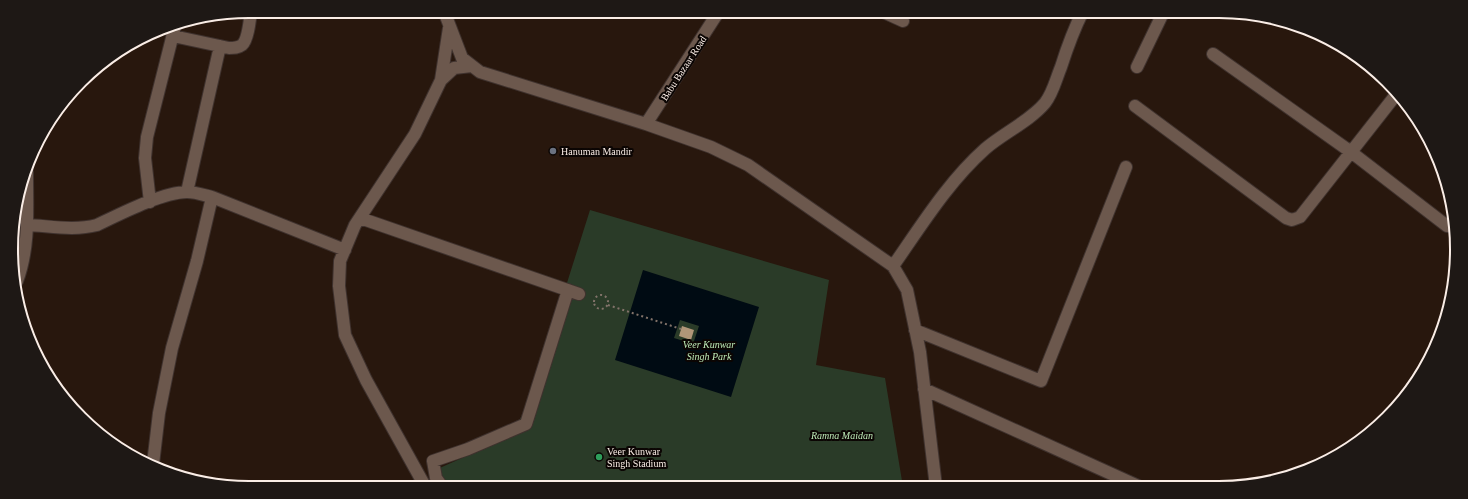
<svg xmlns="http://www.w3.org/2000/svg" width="1468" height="499" font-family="Georgia,serif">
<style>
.green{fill:#2a3b28}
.water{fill:#000b13;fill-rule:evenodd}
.building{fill:#b19678}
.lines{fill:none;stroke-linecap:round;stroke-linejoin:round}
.minor-casing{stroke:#3f322e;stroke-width:14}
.path{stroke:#82736a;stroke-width:2;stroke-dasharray:2 3;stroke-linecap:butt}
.minor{stroke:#6c584d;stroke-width:12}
.worship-dot{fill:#6b7280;stroke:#0b0503;stroke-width:1.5}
.leisure-dot{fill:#2e9e5b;stroke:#0b0503;stroke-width:1.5}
.labels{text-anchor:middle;stroke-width:4;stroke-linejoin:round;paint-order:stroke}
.street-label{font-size:10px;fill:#faede6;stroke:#0b0503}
.poi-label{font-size:10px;fill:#faede6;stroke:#0b0503;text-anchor:start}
.park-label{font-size:10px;font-style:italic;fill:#bdeab7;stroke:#0b0503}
.rim{fill:none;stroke:#faede6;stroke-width:2}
</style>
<rect width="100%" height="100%" fill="#28170d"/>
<path class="green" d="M590,210l239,70 -13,85 69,13 18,109 -460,1 -10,-17 78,-35 19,-36z"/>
<path class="water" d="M643,270l116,37 -28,90 -116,-37zM680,320l19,6 -6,18 -19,-6z"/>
<path class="building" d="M682,326l12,4 -3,10 -12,-4z"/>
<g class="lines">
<g class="minor-casing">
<path id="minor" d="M444,11l18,47 18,14 166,52 65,23 37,18 145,101 14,24 13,62 16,135
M881,11l22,10
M173,36l56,12c5,0 9,0 13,-3 6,-5 8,-26 9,-34
M1213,54l138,98 96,74
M1137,67l27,-56
M441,80l8,-52
M1135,106l151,112 6,2 8,-3 95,-121
M646,124l73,-113
M187,192l33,-146
M150,202l-5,-44 2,-21 28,-111
M13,218l14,-1
M360,218l219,76
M27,225c23,1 47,6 70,0 23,-11 66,-33 90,-33 8,0 17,3 25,5
M893,266c28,-40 55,-84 92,-117 17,-15 45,-28 60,-46 8,-10 11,-24 16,-36 6,-19 13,-38 22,-56
M17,281c13,-34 10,-73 10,-109
M915,330l126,51 85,-214
M924,389l214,97
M153,464l6,-51 13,-65 25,-87 15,-64 133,53
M426,488l-60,-108 -21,-45 -6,-49 1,-25 15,-36 60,-91 26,-54 13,-12 18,-2
M443,488l-7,-10 -3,-17 35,-12 58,-25 42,-134"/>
</g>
<path class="path" d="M594 302a7 7 0 1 1 14 0a7 7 0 1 1-14 0Z
M608,305l73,24"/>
<use href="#minor" class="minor"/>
</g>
<circle class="worship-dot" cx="553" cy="151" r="4"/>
<circle class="leisure-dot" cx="599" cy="457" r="4"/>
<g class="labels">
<g class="street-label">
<text transform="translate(683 68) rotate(-57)" y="4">Babu Bazaar Road</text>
</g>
<g class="poi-label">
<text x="561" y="155">Hanuman Mandir</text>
<text x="607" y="455">Veer Kunwar<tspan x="607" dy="12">Singh Stadium</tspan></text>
</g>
<g class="park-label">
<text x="709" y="348">Veer Kunwar<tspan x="709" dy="12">Singh Park</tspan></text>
<text x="842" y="439">Ramna Maidan</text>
</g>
</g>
<path d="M0 0H1468V499H0ZM249 18H1219A231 231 0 0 1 1450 249V250A231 231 0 0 1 1219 481H249A231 231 0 0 1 18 250V249A231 231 0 0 1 249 18Z" fill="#1e1815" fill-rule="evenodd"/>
<path class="rim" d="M249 18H1219A231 231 0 0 1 1450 249V250A231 231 0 0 1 1219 481H249A231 231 0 0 1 18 250V249A231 231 0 0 1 249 18Z"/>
</svg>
